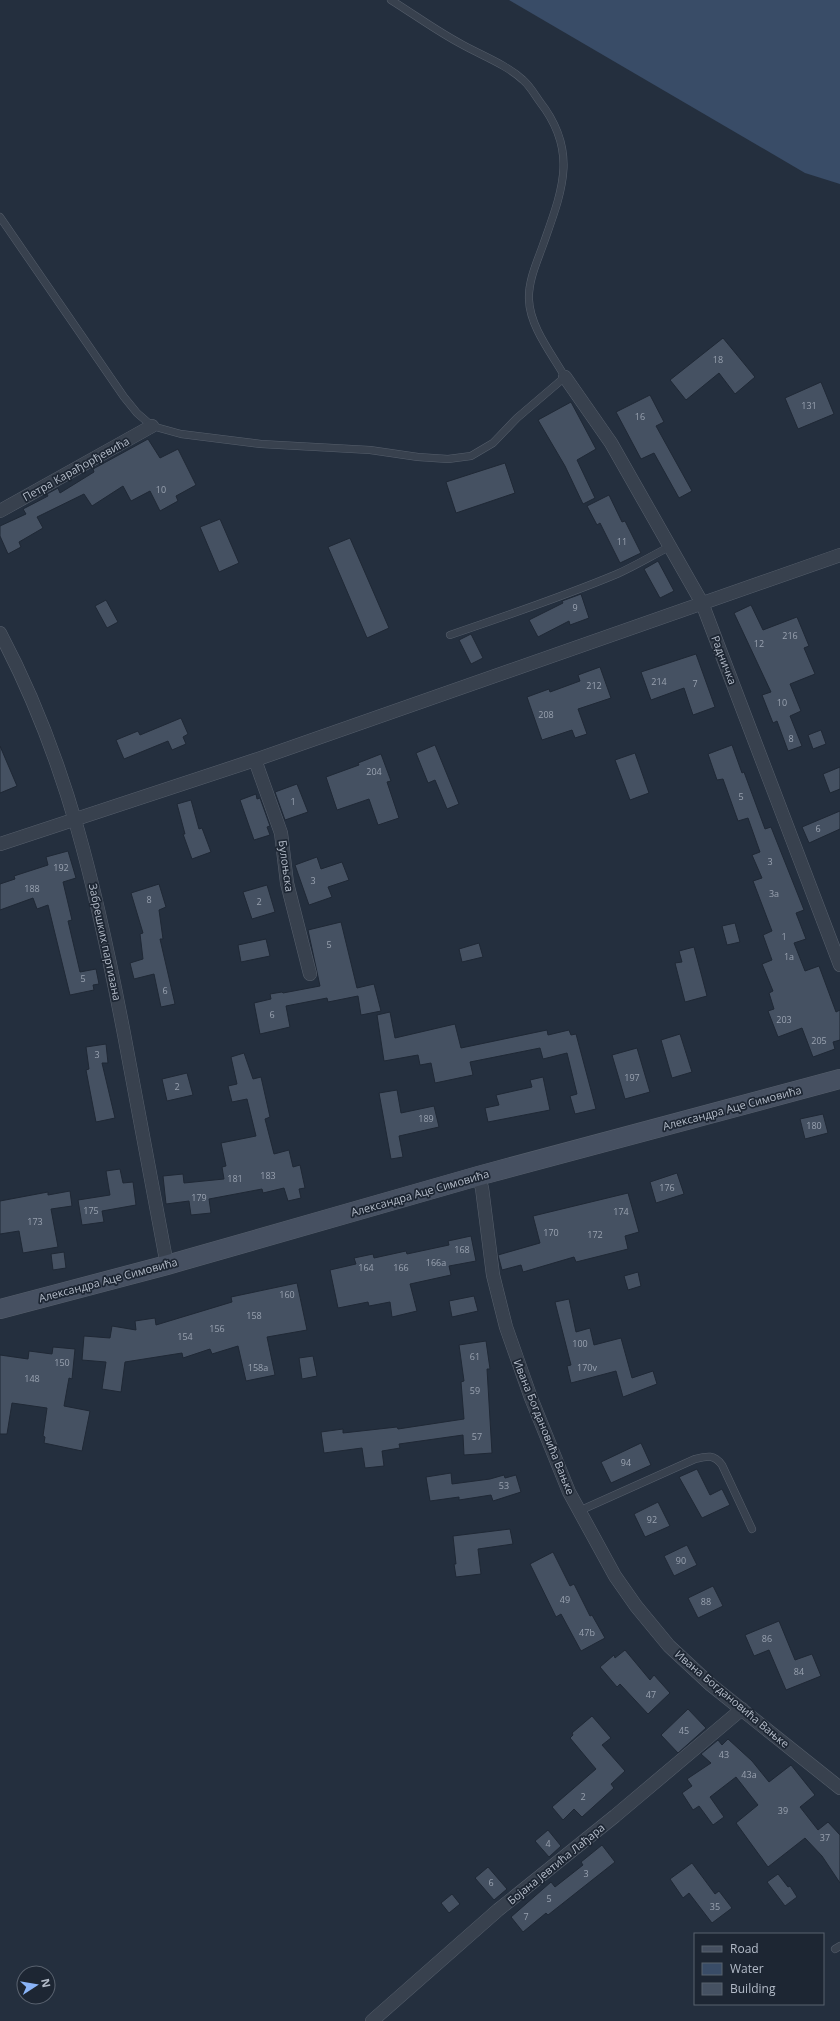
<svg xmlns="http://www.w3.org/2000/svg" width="840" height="2021" font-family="'Open Sans',sans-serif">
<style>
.water{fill:#394c67}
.building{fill:#455162;stroke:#1f2835}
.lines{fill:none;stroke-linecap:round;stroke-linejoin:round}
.lane-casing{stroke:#565f6c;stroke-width:8}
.street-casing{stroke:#565f6c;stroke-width:14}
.secondary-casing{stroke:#565f6c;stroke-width:20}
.lane{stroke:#38414e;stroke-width:7}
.street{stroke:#38414e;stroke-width:13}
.secondary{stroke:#465061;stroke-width:19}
.labels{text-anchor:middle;stroke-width:3.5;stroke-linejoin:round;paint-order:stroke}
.number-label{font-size:9px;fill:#98a1af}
.street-label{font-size:11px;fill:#b4bcc9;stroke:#1d2633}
</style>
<rect width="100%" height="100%" fill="#242f3e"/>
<path class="water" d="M509,0h331v184l-35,-11z"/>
<path class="building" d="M723,338l32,39 -20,17 -16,-21 -33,27 -16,-20z
M821,382l13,32 -36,15 -13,-31z
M650,395l14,27 -8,4 36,65 -13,7 -25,-45 -13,6 -25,-47z
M571,402l25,47 -19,11 18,38 -12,6 -18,-38 -27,-46z
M148,439l12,19 18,-9 18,36 -20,11 2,5 -18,10 -10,-20 -19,10 -8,-15 -31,20 -8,-12 -47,23 6,11 -24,14 2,5 -13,7 -8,-18v-10l26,-12 -3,-5 25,-13 -1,-2 11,-6 2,5 34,-21 -1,-3z
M505,463l10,30 -59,20 -10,-31z
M609,495l13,27 3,-1 16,32 -21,10 -20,-40 -3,2 -10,-19z
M220,519l19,44 -20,9 -19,-45z
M350,538l39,90 -22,10 -39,-91z
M658,561l16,30 -14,7 -16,-29z
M581,594l8,24 -19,7 -1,-4 -31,16 -9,-17 34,-17 -1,-2z
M106,600l12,22 -11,6 -12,-22z
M751,605l12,25 34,-13 12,29 -5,2 11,26 -25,10 11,27 -11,5 12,30 -14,5 -11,-30 -4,2 -11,-28 9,-3 -37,-79z
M471,634l12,24 -12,6 -12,-24z
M696,654l19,53 -22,8 -9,-27 -33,12 -10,-28z
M600,667l11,31 -33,11 9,25 -12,4 -3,-8 -30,10 -15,-43 22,-8 1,3 30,-11 -2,-6z
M181,718l7,16 -5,3 3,7 -14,6 -4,-9 -44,18 -8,-19 22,-9 2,4z
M821,730l5,14 -13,5 -5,-14z
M435,745l24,59 -12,5 -12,-29 -7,3 -12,-30z
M732,745l10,28 2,-1 21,57 6,-2 33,83 -8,3 10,26 -12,4 11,28 14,-5 17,46 4,-2v30l-7,2 2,7 -22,8 -11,-29 -24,9 -10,-26 6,-2 -5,-16 4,-2 -11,-27 10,-4 -9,-25 9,-4 -19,-50 9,-3 -10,-23 8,-3 -12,-34 -10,3 -15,-42 -6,1 -9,-26z
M0,746l17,40 -17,7z
M635,753l14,40 -19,7 -15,-40z
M381,754l10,27 -4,1 12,36 -21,7 -9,-26 -32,11 -11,-33 33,-12 -1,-2z
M840,767v22l-10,4 -7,-19z
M297,784l11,28 -23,8 -10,-28z
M256,794l1,5 3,-1 10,28 -3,1 3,8 -16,5 -14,-40z
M191,800l8,29 3,-1 9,24 -19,7 -9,-25h2l-8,-30z
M840,811v18l-31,14 -7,-16z
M68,851l8,27 -13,4 9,38 -4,1 12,51 16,-3 3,15 -6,1 1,5 -24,5 -22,-90 -11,4 -4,-11 -33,12v-26l15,-5 -1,-3 34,-11 -2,-8z
M317,857l4,12 21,-7 7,18 -21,7 4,10 -23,8 -14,-40z
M159,884l7,23 -7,3 4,29h-3l15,65 -14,3 -7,-33 -20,5 -4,-16 13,-4 -3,-25 3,-1 -12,-40z
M267,885l8,27 -23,7 -9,-27z
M341,922l16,66 17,-4 7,27 -20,4 -3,-19 -30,6 -1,-4 -41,8 4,21 -30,7 -6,-31 17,-4 -1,-5 12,-2 1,1 37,-7 -12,-56z
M735,923l5,19 -13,3 -5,-19z
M266,939l4,17 -29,6 -3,-17z
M479,943l4,14 -21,5 -3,-13z
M694,947l13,49 -22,6 -10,-39 7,-1 -3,-11z
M390,1012l5,26 60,-14 6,24 86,-18 1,5 21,-5 2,5 5,-1 20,75 -21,5 -5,-18 7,-2 -10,-41 -24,6 -3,-11 -70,14 3,13 -38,8 -4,-20 -11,2 -2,-10 -34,6 -7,-46z
M680,1034l12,38 -20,6 -11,-38z
M106,1044l2,19h-6l13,55 -19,4 -10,-52 3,-1 -3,-22z
M637,1048l13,44 -25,7 -13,-44z
M244,1053l9,26 8,-2 9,40 -5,2 9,35 15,-4 4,17 7,-2 5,23 -6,1 2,9 -13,3 -4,-13 -21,5 -1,-4 -53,10 2,14 -20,2 -2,-14 -23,3 -3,-28 20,-2 1,9 40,-4 -2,-12 4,-1 -5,-23 35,-7 -9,-37 -15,3 -4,-16 9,-2 -6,-27z
M187,1073l6,22 -26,6 -5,-22z
M543,1077l7,33 -62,12 -3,-14 14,-3 -3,-10 36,-8 -2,-7z
M397,1090l4,23 33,-7 5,21 -40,9 4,21 -12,2 -12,-66z
M823,1114l5,19 -23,6 -5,-20z
M120,1169l3,14 10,-1 3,23 -34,6 2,11 -22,3 -4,-25 32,-5 -4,-24z
M677,1173l7,21 -28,9 -6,-21z
M70,1191l2,15 -21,3 7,38 -35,6 -4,-22 -19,3v-33l48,-9v3z
M628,1193l11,39 -14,4 3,13 -52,13 -2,-5 -51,15 -2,-7 -19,5 -4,-15 42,-12 -7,-27z
M471,1236l5,25 -27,5 2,9 -41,9 7,27 -25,6 -2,-15 -21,4 -1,-4 -30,6 -8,-38 26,-6 -2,-6 19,-4 1,4 32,-7 1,3 42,-9 -1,-4z
M64,1252l2,16 -13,2 -2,-16z
M638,1272l3,14 -13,4 -4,-14z
M297,1283l10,47 -40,7 8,38 -29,6 -8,-35 -26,8 -2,-5 -27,9 -1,-5 -57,9 -4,30 -19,-3 4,-27 -24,-2 2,-24 26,2 2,-12 24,4 -1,-9 20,-3 1,7 76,-23 -1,-5z
M474,1296l4,15 -26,6 -3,-16z
M569,1299l7,33 14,-4 4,17 27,-7 11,40 21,-7 4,13 -34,13 -7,-26 -45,12 -4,-17 4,-1 -16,-63z
M486,1341l4,28h-3l5,84 -28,2 -1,-20 -64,9 1,4 -18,3 2,15 -19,2 -3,-20 -38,5 -3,-21 22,-3v4l54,-6 1,2 66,-10 -3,-37 3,-1 -5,-36z
M53,1347l22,2 -3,30 -3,-1 -5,28 26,5 -8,40 -38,-8 1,-6 -2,-1 4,-28 -35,-5 -5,31h-7v-79l28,4 1,-8 23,3z
M313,1356l4,20 -15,3 -3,-21z
M641,1443l10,22 -40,18 -10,-21z
M697,1469l13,26 12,-6 8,16 -28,13 -23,-41z
M451,1473l1,11 38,-5 14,-4 1,3 11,-3 5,17 -28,9 -2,-6 -32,5v-3l-29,4 -4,-24z
M658,1502l12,24 -25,11 -11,-23z
M510,1529l3,15 -35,5 3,25 -25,3 -2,-13h2l-3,-28z
M687,1545l10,20 -23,11 -10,-20z
M553,1552l17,34 4,-2 16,32 2,-1 13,23 -24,13 -20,-37 -5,3 -26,-53z
M713,1586l10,20 -25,12 -10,-20z
M779,1621l16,39 17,-6 9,22 -35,14 -17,-40 -15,6 -9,-21z
M625,1650l25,30 4,-5 16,18 -22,21 -28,-30 -3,3 -17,-20 14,-12 1,3z
M688,1709l18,19 -28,25 -17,-18z
M592,1716l19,22 -9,7 23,26 -14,13 3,4 -32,29 -8,-8 -11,11 -11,-13 44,-38 -26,-31 3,-3 -1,-2z
M728,1739l24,22 17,21 22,-17 24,30 -15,12 18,23 10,-8 12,13v48l-18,-27 -17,-18 -37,29 -32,-44 22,-18 -22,-28 -26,20 14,20 -11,8 -14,-19 -6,4 -11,-17 10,-7 -5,-7 24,-16 -10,-9 17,-14 4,5z
M548,1830l13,16 -12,11 -14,-16z
M602,1845l13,17 -67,53 -2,-2 -23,19 -12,-15 40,-35 4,5 28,-22 -2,-3z
M692,1863l23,31 4,-3 13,17 -20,15 -23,-30 -6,5 -13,-19z
M488,1867l19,22 -13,11 -19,-22z
M778,1874l10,13 2,-1 7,11 -12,9 -18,-24z
M452,1894l8,10 -11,9 -8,-10z"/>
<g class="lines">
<g class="lane-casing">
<path id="lane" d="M0,217l124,180 13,16 15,13 29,8 80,10 109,6 48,7 30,2 23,-3 22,-13 24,-25 48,-41c-13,-23 -35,-50 -36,-77 -1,-19 8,-38 14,-55 19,-54 36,-93 -3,-143 -5,-7 -10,-16 -17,-22 -16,-15 -40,-24 -60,-35 -25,-13 -48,-30 -72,-45
M450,635c56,-19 112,-38 167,-61 18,-8 36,-19 54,-28
M579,1511l116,-52c12,-3 19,-5 27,6l30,64
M835,1949l5,-3"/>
</g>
<g class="street-casing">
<path id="street" d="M565,377l46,66 91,160 138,362
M0,511l152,-85
M0,633c68,128 97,260 124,401 14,77 29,154 43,231
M255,760l26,73 6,50 23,91
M0,844l255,-84 585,-205
M478,1176l4,12 11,87 13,52 25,71 38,94 46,84 21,30 33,40 42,39 129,103
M372,2021l126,-111 117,-94 127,-107"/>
</g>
<g class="secondary-casing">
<path id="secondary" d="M0,1309l167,-44 311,-89 362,-97"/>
</g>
<use href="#lane" class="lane"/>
<use href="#street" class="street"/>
<use href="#secondary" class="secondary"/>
</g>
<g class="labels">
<g class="number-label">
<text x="718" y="363">18</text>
<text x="809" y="409">131</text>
<text x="640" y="420">16</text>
<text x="161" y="493">10</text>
<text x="622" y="545">11</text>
<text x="575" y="611">9</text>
<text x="790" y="639">216</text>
<text x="759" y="647">12</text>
<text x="659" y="685">214</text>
<text x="695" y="687">7</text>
<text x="594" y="689">212</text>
<text x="782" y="706">10</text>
<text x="546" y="718">208</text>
<text x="791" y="742">8</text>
<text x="374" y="775">204</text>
<text x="741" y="800">5</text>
<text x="293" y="805">1</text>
<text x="818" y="832">6</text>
<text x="770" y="865">3</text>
<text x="61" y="871">192</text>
<text x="313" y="884">3</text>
<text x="32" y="892">188</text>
<text x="774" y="897">3a</text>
<text x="149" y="903">8</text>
<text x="259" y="905">2</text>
<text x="784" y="940">1</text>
<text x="329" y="948">5</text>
<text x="789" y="960">1a</text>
<text x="83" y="982">5</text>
<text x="165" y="994">6</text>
<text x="272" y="1018">6</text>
<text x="784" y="1023">203</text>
<text x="819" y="1044">205</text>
<text x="97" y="1058">3</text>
<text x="632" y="1081">197</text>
<text x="177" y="1090">2</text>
<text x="426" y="1122">189</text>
<text x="814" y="1129">180</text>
<text x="268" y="1179">183</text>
<text x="235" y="1182">181</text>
<text x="667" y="1191">176</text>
<text x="199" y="1201">179</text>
<text x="91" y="1214">175</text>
<text x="621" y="1215">174</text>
<text x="35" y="1225">173</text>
<text x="551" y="1236">170</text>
<text x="595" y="1238">172</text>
<text x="462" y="1253">168</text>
<text x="436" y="1266">166a</text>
<text x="366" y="1271">164</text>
<text x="401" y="1271">166</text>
<text x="287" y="1298">160</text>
<text x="254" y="1319">158</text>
<text x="217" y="1332">156</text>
<text x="185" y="1340">154</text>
<text x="580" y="1347">100</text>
<text x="475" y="1360">61</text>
<text x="62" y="1366">150</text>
<text x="258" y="1371">158a</text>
<text x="587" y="1371">170v</text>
<text x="32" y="1382">148</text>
<text x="475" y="1394">59</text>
<text x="477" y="1440">57</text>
<text x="626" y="1466">94</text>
<text x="504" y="1489">53</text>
<text x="652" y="1523">92</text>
<text x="681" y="1564">90</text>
<text x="565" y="1603">49</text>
<text x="706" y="1605">88</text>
<text x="587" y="1636">47b</text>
<text x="767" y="1642">86</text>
<text x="799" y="1675">84</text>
<text x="651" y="1698">47</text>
<text x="684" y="1734">45</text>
<text x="724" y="1758">43</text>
<text x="749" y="1778">43a</text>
<text x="583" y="1800">2</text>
<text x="783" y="1814">39</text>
<text x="825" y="1841">37</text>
<text x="548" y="1847">4</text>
<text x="586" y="1877">3</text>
<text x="491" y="1886">6</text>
<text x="549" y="1902">5</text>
<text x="715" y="1910">35</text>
<text x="526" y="1920">7</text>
</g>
<g class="street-label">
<text transform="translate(76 469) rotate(-29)" y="4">Петра Карађорђевића</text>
<text transform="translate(724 660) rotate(69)" y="4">Радничка</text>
<text transform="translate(286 866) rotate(82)" y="4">Булоњска</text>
<text transform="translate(105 942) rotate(78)" y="4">Забрешких партизана</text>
<text transform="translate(732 1108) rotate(-15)" y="4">Александра Аце Симовића</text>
<text transform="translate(420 1193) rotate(-16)" y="4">Александра Аце Симовића</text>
<text transform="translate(108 1280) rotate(-15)" y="4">Александра Аце Симовића</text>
<text transform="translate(544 1427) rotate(68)" y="4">Ивана Богдановића Вањке</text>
<text transform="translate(732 1699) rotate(40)" y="4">Ивана Богдановића Вањке</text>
<text transform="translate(556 1864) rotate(-39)" y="4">Бојана Јевтића Лађара</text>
</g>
</g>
<rect x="694" y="1933" width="130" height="72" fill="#1d2633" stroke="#59626f"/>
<rect x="702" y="1946" width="20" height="6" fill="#465061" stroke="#59626f"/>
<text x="730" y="1953" font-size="12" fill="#b4bcc9">Road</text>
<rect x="702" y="1963" width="20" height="12" fill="#394c67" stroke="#59626f"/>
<text x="730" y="1973" font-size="12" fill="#b4bcc9">Water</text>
<rect x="702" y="1983" width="20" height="12" fill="#455162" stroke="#59626f"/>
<text x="730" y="1993" font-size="12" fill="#b4bcc9">Building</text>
<g transform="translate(36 1985) rotate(78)"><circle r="19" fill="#1d2633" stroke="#59626f"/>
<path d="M0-3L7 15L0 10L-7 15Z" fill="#8ab4f8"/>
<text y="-6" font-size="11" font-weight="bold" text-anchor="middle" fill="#b4bcc9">N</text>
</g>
</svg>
